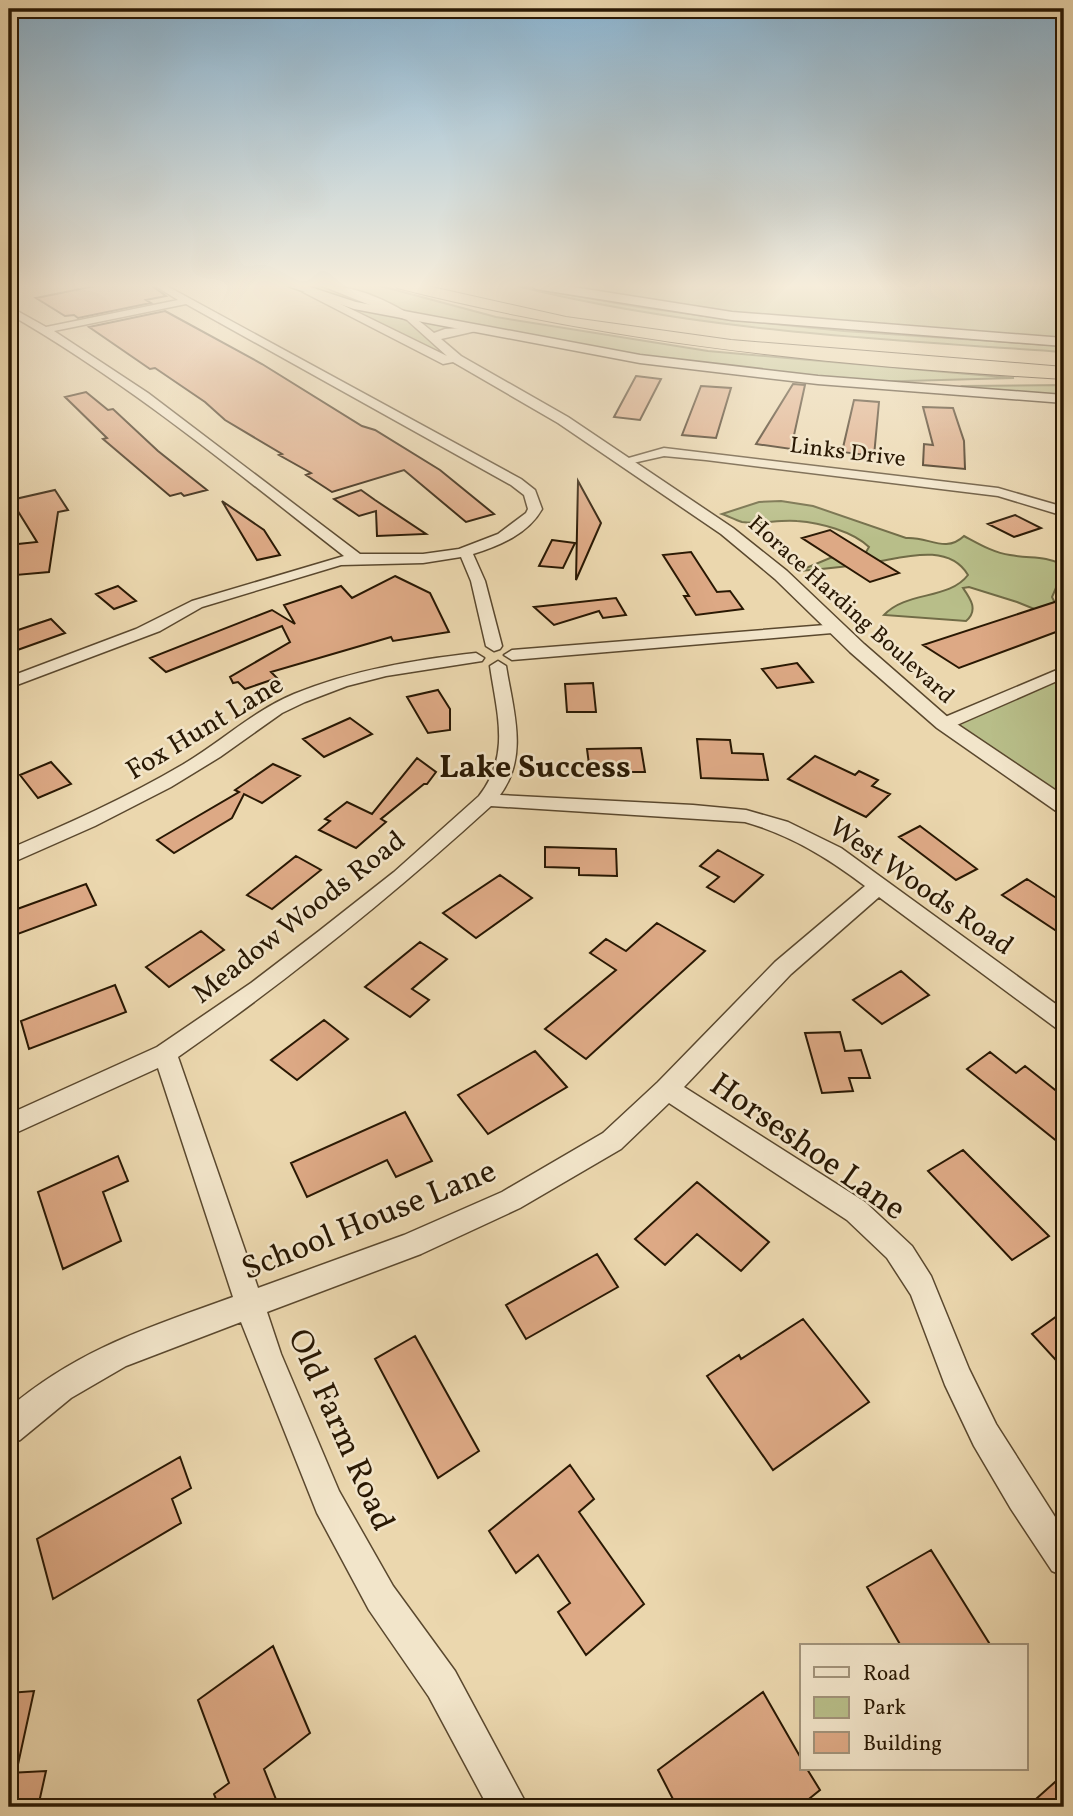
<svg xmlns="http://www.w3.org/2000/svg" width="1073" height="1816" font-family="Vollkorn,serif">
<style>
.green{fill:#b8be89;stroke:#706b46;stroke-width:2}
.building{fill:#dda985;stroke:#291803;stroke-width:2}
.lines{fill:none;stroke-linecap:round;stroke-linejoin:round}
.minor-casing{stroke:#5a482e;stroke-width:3}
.tertiary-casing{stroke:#5a482e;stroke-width:3}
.secondary-casing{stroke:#291803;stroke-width:3}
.motorway-casing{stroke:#291803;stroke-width:2}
.minor{fill:#f2e5ca;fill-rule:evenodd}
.tertiary{fill:#f2e5ca;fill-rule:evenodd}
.secondary{fill:#f2e5ca;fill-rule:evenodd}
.motorway{fill:#ebd7ae;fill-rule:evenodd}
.labels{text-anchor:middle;stroke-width:5;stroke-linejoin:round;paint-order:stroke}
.far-street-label{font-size:23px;fill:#291803;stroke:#f2e5ca}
.street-label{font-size:28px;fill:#291803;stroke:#f2e5ca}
.quarter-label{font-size:32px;font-weight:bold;fill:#291803;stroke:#f2e5ca}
.near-street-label{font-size:33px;fill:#291803;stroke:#f2e5ca}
</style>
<rect width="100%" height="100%" fill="#ebd7ae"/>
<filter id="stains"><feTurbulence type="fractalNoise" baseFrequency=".00286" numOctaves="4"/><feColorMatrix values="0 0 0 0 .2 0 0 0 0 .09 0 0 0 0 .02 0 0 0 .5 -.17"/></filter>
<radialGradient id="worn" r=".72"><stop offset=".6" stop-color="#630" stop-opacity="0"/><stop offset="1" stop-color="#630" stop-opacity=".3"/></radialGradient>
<path class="green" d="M291,285h34l68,24 79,20 -39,9 65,46z
M334,285h43l119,32 212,34 306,27 -146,4 -79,-7 -192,-25 -189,-38z
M513,285l126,22 87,12 118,12 220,15v6c-185,-13 -369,-21 -551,-67z
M540,285h524v57l-288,-22z
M1064,385v12l-106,-9 4,-2z
M781,501l32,5 93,32c22,-2 39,16 58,-2 15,8 30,17 46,19 22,4 33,0 54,10v17l-5,-1 -7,16 7,14 5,4v6l-47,-19 -48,-15 -6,1c7,10 16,22 3,33l-82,-6c22,-24 65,-15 84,-40 -19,-32 -63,-18 -92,-13 -24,4 -52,7 -77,9l31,-13 36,-6 3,-5c-17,-16 -48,-24 -72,-26 -18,-2 -36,4 -55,1 -7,-2 -14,-6 -20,-8l37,-12z
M1064,672v134l-120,-82z"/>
<path class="building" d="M100,285h51l15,11 -20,4 5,3 -73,15 -4,-3 -9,1 -29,-18z
M165,311l97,53 100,62 13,4 65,40 54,44 -28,8 -62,-52 -72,22 -26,-17 5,-2 -32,-18 3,-1 -57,-34 -20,-18 -50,-34 -5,1 -61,-42z
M636,376l25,3 -21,41 -26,-3z
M793,384l12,1 -14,64 -35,-5z
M701,386l30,2 -15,50 -34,-3z
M86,392l22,18 5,-1 45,42 49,39 -23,6 -3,-3 -11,3 -67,-57 4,-1 -42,-41z
M854,400l25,2 -5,54 -32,-4z
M923,407l30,1 11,33 1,28 -42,-4 1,-21 9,1z
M578,481l23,42 -25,57z
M55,490l13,20 -10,2 -9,60 -33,3 1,-6 -8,1v-25l28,-3 -26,-42z
M361,490l14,10 51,34 -49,2 -1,-25 -17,5 -25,-17z
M222,501l42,29 16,25 -23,5z
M1015,515l26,13 -27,9 -26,-13z
M830,530l69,43 -29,9 -68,-44z
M552,540l23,3 -12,25 -24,-2z
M691,552l26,40 13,-1 13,18 -47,6 -12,-19h5l-26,-41z
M395,576l35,17 19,39 -56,9 -2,-4 -120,35 6,6 -32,11 -7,-7 -5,1 -3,-6 60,-35 -8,-16 -116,46 -16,-14 122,-48 23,14 -11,-19 57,-19 11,12z
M118,586l18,15 -22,8 -18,-15z
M616,598l10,17 -23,3 -4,-7 -45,14 -20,-18z
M1064,599v30l-105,39 -36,-23z
M51,619l14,14 -56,20v-20z
M797,663l16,19 -36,6 -15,-19z
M593,683l3,29h-29l-2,-28z
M438,690l12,19v21l-22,3 -21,-36z
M350,718l22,16 -48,23 -21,-18z
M697,739l33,1 2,13 31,1 5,26 -67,-2z
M641,748l4,24h-55l-3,-23z
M815,756l40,19 4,-4 19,9 -6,6 18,8 -24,23 -78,-38z
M417,758l19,14 -9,12h-3l-43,35 5,3 -30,26 -37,-18 11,-9 -5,-2 22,-17 25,12z
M51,762l20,22 -33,14 -18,-23z
M273,764l27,12 -38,27 -18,-9 -12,24 -58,35 -17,-13 82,-48 -4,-2z
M920,826l57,43 -21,11 -57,-43z
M545,847l71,2 1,27 -38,-1v-7l-34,-1z
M718,850l45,25 -29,27 -27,-15 12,-10 -19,-11z
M296,856l25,14 -49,39 -25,-14z
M500,875l32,23 -56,40 -33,-25z
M1027,879l37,24v33l-62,-41z
M86,884l10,21 -81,30 -6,-23z
M657,923l48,28 -119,108 -41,-30 71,-59 -26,-17 16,-14 20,12z
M201,931l23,19 -55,37 -23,-20z
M420,942l27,17 -35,30 17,11 -19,17 -45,-30z
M901,971l28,24 -47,29 -29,-24z
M115,985l11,27 -97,37 -8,-28z
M324,1020l24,19 -51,41 -26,-20z
M840,1032l5,19 16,-1 9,28h-21l4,13 -31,2 -17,-60z
M535,1051l32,36 -79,47 -30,-39z
M990,1052l26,21 9,-7 39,31v50l-97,-78z
M405,1112l27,49 -36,16 -9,-17 -80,37 -16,-34z
M963,1150l86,86 -37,24 -84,-89z
M118,1156l10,25 -25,11 18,49 -58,28 -25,-77z
M697,1182l72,60 -28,29 -44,-37 -32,31 -30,-26z
M597,1254l21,33 -92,52 -20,-34z
M1064,1311v58l-32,-35z
M803,1319l66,83 -96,68 -66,-94 32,-21 2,4z
M415,1336l64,115 -41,27 -63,-119z
M180,1457l11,31 -19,11 9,24 -128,76 -16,-60z
M570,1465l24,34 -15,13 65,92 -58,51 -28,-43 12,-9 -32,-48 -22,18 -27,-42z
M931,1550l60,96h-90l-34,-59z
M273,1646l37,87 -46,36 15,38h-60l-5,-13 15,-11 -31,-83z
M34,1691l-17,78 -8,-1v-75z
M763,1692l39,68v9h5l13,21 -21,17h-122l-19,-37z
M46,1771l-8,36h-29v-34z
M1064,1774v33h-37z"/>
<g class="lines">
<g class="minor-casing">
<path id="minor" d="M154,285h11l356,194 14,11 7,19c-14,25 -43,37 -69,45l12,27 17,65 -2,3 -6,2 -8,-5 -15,-65 -10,-24 -38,6 -82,2 -139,42 -42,24 -151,57v-11l127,-48 56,-28 152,-45c-109,-85 -215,-173 -335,-242v-7l3,1 34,19 132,-27zM186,304l325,181 13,10 4,14 -2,4 -28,21 -39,15 -36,5h-63l-212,-161 -94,-62z
M664,448l334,40 66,19v9l-66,-20 -292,-36 -42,-4 -40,9 -6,-4z
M838,624l6,2 2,3 -2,3 -332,28 -8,-5 8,-5z
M476,653l8,5 -2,3 -96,15 -39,10 -42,16 -23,11 -62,44 -49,30 -76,39 -86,38v-15c58,-25 117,-51 173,-84 38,-22 71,-54 112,-71 58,-24 120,-34 182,-41z
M498,661l8,5c7,44 23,90 -6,129l193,10 53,5 42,12 53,26 223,162v21l-8,-3 -177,-131 -88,77 -107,113 181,115 47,44 19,30 38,93 27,55 68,107v45l-12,-5 -41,-62 -37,-63 -29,-61 -34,-90 -24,-37 -40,-38 -178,-117 -48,46 -101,59 -99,46 -154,58 14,42 58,137 54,95 62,85 73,136h-40l-59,-110 -60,-87 -52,-97 -76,-191 -115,44 -55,32 -51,42 -11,4v-36c69,-59 141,-81 224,-111l-75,-229 -149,68v-22l148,-67 94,-64 68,-52 75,-59 85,-76c32,-41 18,-82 11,-130zM491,806l254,16c46,13 83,36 120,64l-90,76 -117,120 -55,51 -101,59 -98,43 -146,53 -80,-231c110,-77 213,-160 313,-251z
M1064,667v11l-114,50h-12l-3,-4 3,-4z"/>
</g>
<g class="tertiary-casing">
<path id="tertiary" d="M320,285c40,0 85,22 114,48l11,-4 31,-2v4l-35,8 20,17 107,61 165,111 54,43 77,73 87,76 113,76v17l-8,-2 -119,-83 -87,-76 -75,-73 -54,-45 -163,-111 -105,-61 -10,2 -140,-72 9,-2 135,66 -40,-36z"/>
</g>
<g class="secondary-casing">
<path id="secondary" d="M285,285h19l52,17 284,53 178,21 246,19v8l-246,-19 -178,-21 -286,-54z
M530,285h30l172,27 332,26v8l-332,-26 -196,-31z"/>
</g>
<g class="motorway-casing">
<path id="motorway" d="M395,285h28l143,32 165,23 333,27v12c-226,-13 -446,-35 -667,-91z"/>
</g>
<use href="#minor" class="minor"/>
<use href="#tertiary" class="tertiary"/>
<use href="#secondary" class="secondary"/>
<use href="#motorway" class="motorway"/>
</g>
<linearGradient id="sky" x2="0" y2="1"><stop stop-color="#89b5d4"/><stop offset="0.53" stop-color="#f6eddb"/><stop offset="1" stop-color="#f6eddb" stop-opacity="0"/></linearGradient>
<rect width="1073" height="539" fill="url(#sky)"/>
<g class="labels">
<g class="far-street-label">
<text transform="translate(848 451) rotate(7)" y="8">Links Drive</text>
<text transform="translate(852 609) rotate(42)" y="8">Horace Harding Boulevard</text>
</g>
<g class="street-label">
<text transform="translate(204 726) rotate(-31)" y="10">Fox Hunt Lane</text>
<text transform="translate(922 885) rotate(35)" y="10">West Woods Road</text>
<text transform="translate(298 916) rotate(-38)" y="10">Meadow Woods Road</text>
</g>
<g class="quarter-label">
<text x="535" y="777">Lake Success</text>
</g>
<g class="near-street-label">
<text transform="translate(809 1145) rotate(35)" y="12">Horseshoe Lane</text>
<text transform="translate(368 1218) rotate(-22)" y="12">School House Lane</text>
<text transform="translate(343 1429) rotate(66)" y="12">Old Farm Road</text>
</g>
</g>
<rect width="1073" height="1816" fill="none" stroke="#ebd7ae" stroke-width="35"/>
<rect x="10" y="10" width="1052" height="1795" fill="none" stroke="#291803" stroke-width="3.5"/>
<rect x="18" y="18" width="1038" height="1781" fill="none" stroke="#291803" stroke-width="2"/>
<rect x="800" y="1644" width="228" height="126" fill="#f2e5ca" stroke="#a2937a" stroke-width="2"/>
<rect x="814" y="1667" width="35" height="10" fill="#f2e5ca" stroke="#a2937a" stroke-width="2"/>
<text x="863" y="1680" font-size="21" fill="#291803">Road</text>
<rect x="814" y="1697" width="35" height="21" fill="#b8be89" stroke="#a2937a" stroke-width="2"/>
<text x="863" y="1714" font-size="21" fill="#291803">Park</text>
<rect x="814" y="1732" width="35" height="21" fill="#dda985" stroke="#a2937a" stroke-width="2"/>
<text x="863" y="1750" font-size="21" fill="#291803">Building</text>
<rect width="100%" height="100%" filter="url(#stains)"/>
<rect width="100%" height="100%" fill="url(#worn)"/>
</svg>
